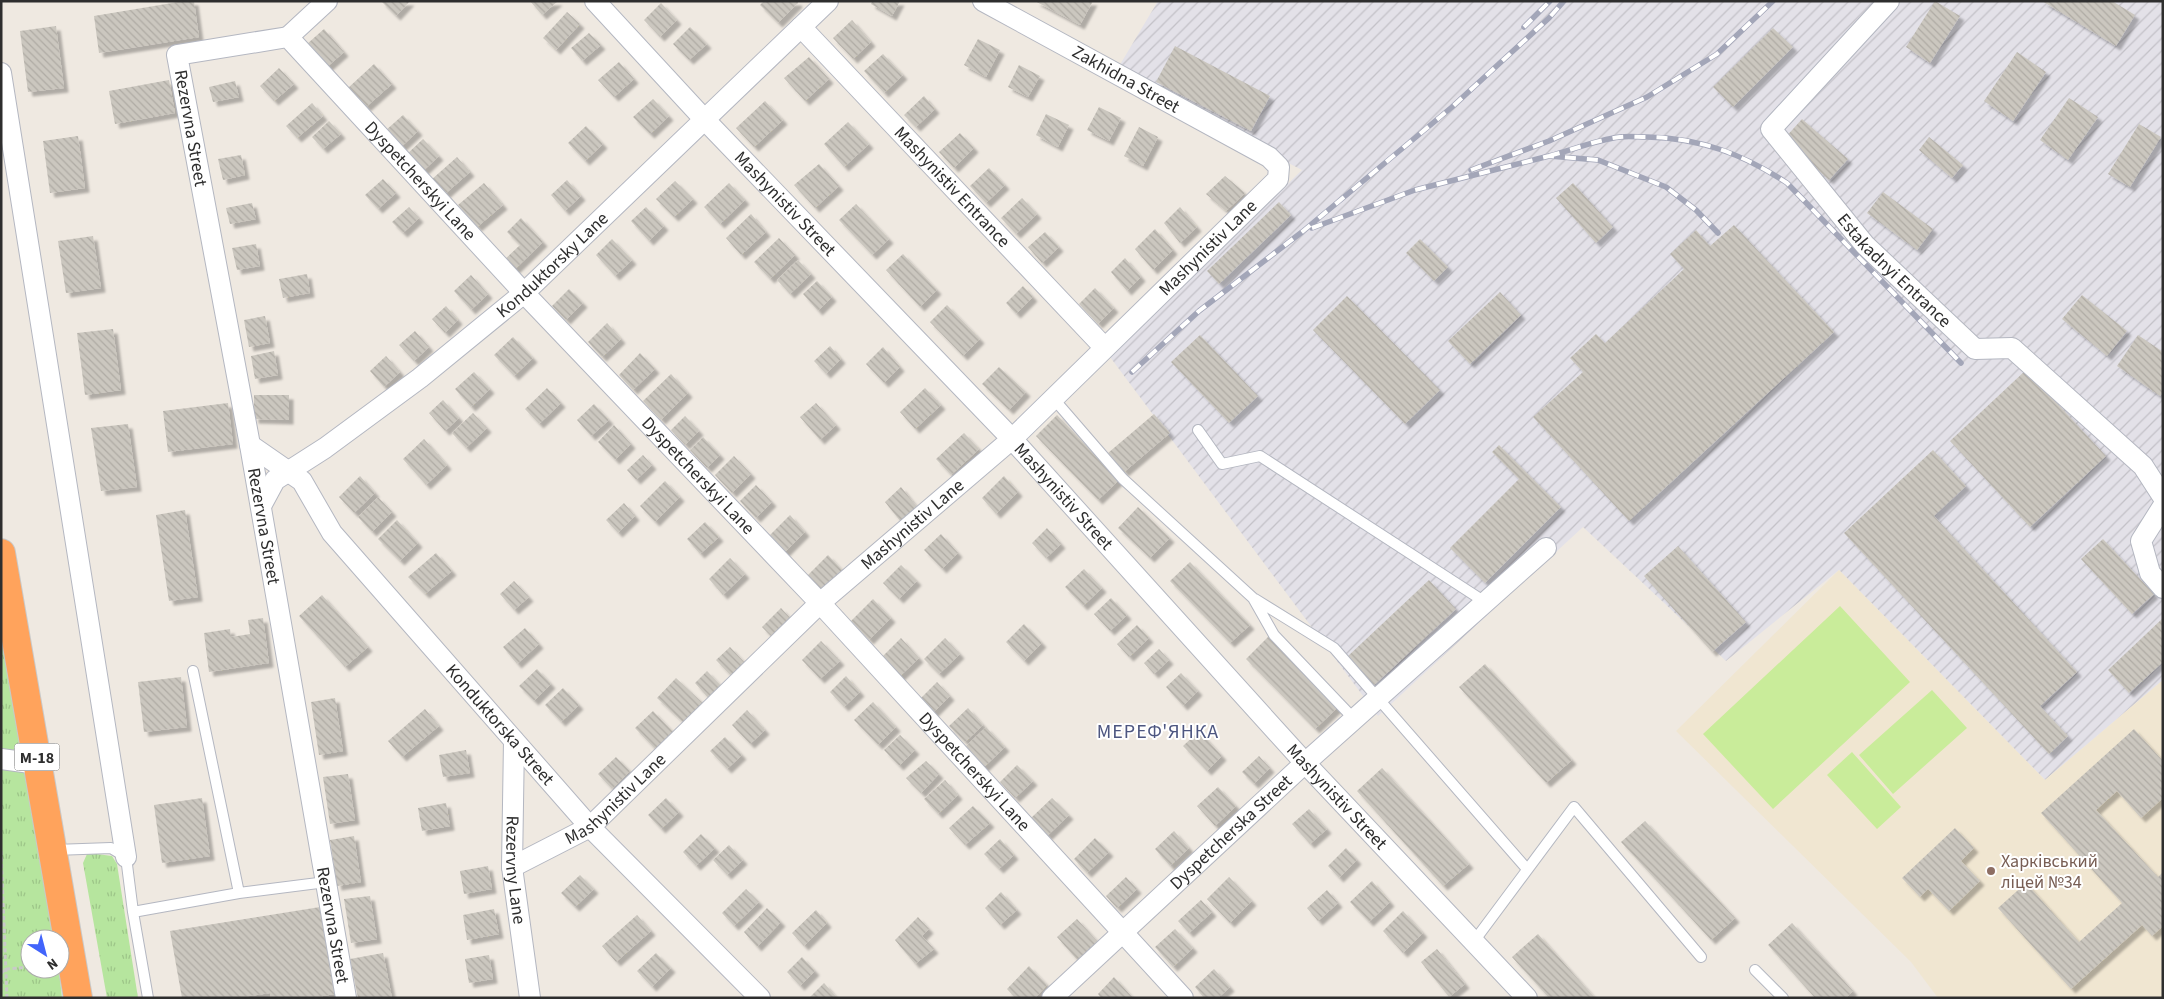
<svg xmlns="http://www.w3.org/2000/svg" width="2164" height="999" font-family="'Source Sans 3',sans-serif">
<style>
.industrial{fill:url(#industrial-furrows)}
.education{fill:#f0e6d1}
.grass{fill:url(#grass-tufts)}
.forest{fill:url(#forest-firs)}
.pitch{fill:#c9ec9a}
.building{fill:url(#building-back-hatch);filter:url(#shadow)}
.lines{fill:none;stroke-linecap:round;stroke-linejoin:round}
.lane-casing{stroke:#b4b7c1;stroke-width:12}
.street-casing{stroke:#b4b7c1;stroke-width:22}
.highway-casing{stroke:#c9c9c9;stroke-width:30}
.path{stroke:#c9c9c9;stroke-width:3;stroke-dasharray:4 2.5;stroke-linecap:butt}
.lane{stroke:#fff;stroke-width:10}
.street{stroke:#fff;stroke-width:20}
.highway{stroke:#ffa35c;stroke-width:28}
.rail-casing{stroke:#a3a6b8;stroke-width:5.5}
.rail{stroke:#fff;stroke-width:4;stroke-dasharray:11;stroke-linecap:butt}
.education-dot{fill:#8d6e63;stroke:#fff;stroke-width:2}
.labels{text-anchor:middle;stroke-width:4;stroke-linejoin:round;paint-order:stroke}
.shield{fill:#fff;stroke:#6d6d6d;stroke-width:1}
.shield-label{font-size:16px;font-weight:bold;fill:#2e2e2e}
.street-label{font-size:18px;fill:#2e2e2e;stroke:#fff}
.education-label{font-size:18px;fill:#785e54;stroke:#fff;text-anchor:start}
.quarter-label{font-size:20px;letter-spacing:1px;fill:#4d5680;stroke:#fff}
</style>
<defs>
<pattern id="industrial-furrows" width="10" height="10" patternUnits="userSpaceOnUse" patternTransform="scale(1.25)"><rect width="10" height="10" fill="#e3e1e8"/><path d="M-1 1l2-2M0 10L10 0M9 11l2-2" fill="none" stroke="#c3c1c7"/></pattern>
<pattern id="grass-tufts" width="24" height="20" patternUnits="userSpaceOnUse" patternTransform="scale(1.25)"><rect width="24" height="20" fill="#b6e59e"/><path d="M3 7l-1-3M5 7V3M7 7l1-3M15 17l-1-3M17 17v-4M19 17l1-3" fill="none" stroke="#9dc588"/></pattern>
<pattern id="forest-firs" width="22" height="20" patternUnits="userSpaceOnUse" patternTransform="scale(1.25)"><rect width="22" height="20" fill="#b6e59e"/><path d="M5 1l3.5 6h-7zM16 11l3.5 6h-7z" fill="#9dc588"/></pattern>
<pattern id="building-back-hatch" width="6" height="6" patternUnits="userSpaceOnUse" patternTransform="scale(1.25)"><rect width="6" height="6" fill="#cbc7bf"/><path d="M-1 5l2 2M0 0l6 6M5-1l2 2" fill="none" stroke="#afaba4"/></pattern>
<filter id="shadow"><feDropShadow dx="4.5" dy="4.5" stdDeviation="1" flood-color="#0004"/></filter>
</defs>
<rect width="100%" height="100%" fill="#efe9e1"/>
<path class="industrial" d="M1158,1h1005v679l-118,100 -206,-210 -113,91 -143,-134 -205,189 -268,-359 192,-187 -187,-97z"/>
<path class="education" d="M1839,570l206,210 118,-100v318h-225l-27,-36 -235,-231z"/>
<path class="grass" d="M1,628l54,311h-25v30h29l3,29h-61z
M87,854h10l15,2 5,8 21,134h-31l-24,-135z"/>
<path class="forest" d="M1,851l5,118 -5,4z"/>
<path class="pitch" d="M1840,606l70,76 -137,127 -70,-75z
M1932,690l35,38 -74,66 -34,-39z
M1852,752l49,55 -24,22 -50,-54z"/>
<path class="building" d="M184,1h10l5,36 -100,16 -5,-37z
M381,1h29l-14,15z
M530,1h28l-16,14z
M764,1h33l1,2 -20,20 -18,-18z
M872,1h28l-8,15 -21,-12z
M1035,1h58l-13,24z
M1935,1l25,15 -30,47 -24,-16z
M2042,1h70l23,14 -19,31z
M661,3l16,17 -17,17 -16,-17z
M567,12l13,12 -24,26 -13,-12z
M852,20l19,22 -18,17 -20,-21z
M56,26l8,62 -36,4 -8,-61z
M690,27l17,17 -18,16 -16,-16z
M1773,28l20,19 -60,60 -20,-20z
M324,29l20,23 -17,15 -20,-23z
M589,33l12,12 -19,16 -11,-13z
M978,39l22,11 -14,27 -22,-12z
M1175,46l95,50 -19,35 -95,-49z
M2017,52l29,20 -33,49 -29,-20z
M883,54l20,21 -19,18 -20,-22z
M809,57l20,22 -24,22 -21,-23z
M619,62l15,17 -20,18 -16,-17z
M374,64l18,20 -26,23 -18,-19z
M1019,65l21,11 -12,21 -20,-10z
M279,68l15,16 -20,17 -14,-15z
M169,80l6,33 -60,11 -6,-33z
M235,81l4,16 -26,5 -4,-15z
M924,96l11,13 -19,18 -12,-12z
M2069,98l29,19 -30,43 -28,-20z
M653,99l16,17 -19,18 -17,-17z
M765,101l18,19 -29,27 -18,-19z
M312,103l11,13 -26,22 -11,-12z
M1099,107l22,11 -12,23 -22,-11z
M1046,114l23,11 -11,22 -22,-12z
M403,115l15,16 -17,16 -16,-16z
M1802,119l46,40 -19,21 -45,-41z
M329,121l12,13 -18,15 -11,-12z
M848,122l21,22 -25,23 -20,-23z
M2139,124l22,13 -31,50 -22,-13z
M586,126l17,18 -18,17 -17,-18z
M1139,127l19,10 -15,29 -19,-10z
M960,133l14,15 -20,20 -15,-16z
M78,136l7,52 -35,5 -7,-52z
M1929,137l34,28 -11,13 -33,-28z
M423,139l16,17 -16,15 -16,-17z
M241,155l4,20 -22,5 -5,-21z
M457,157l13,15 -25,22 -14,-14z
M819,164l20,22 -24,22 -21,-23z
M989,168l16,17 -19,18 -16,-17z
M1225,176l20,17 -19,18 -20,-17z
M383,179l13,14 -18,16 -13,-14z
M567,180l14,16 -16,15 -14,-16z
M675,181l18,18 -19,18 -18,-18z
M484,183l19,22 -26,22 -19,-22z
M729,183l16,17 -25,24 -16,-17z
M1573,183l40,44 -17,16 -40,-45z
M1883,192l50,37 -16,21 -50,-37z
M1022,198l15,16 -21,20 -15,-16z
M1279,202l12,13 -72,69 -12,-13z
M252,203l4,16 -26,5 -4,-16z
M856,204l33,35 -17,16 -33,-35z
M409,207l10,11 -16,15 -11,-11z
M646,207l18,19 -15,15 -18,-20z
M1180,207l17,20 -17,16 -16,-20z
M751,214l15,18 -25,23 -15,-17z
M521,218l22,24 -30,29 -10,-10 17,-16 -13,-13z
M1734,225l100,107 -205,189 -96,-104 50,-45 -13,-14 26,-24 9,9 79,-74 -14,-15 26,-24 14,16z
M1155,229l18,21 -20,20 -18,-21z
M1045,232l14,15 -17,16 -14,-16z
M93,236l8,52 -35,5 -8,-52z
M779,238l16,17 -25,24 -16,-17z
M612,239l20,21 -17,16 -19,-21z
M1420,239l28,28 -14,14 -28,-28z
M256,244l4,22 -23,4 -5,-22z
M903,254l34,36 -17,17 -34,-37z
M1125,258l16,19 -14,14 -16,-19z
M798,260l13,14 -21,20 -13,-14z
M307,274l3,19 -27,5 -4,-19z
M471,275l17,19 -17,16 -17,-19z
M817,281l15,16 -14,14 -15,-17z
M1023,286l10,11 -17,17 -10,-11z
M1095,288l19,20 -16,16 -19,-20z
M569,289l14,14 -17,17 -14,-14z
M1500,292l21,23 -51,49 -22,-23z
M2082,295l45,36 -20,25 -45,-37z
M1347,296l93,94 -35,34 -92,-94z
M947,305l33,34 -17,17 -33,-34z
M446,306l12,14 -13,13 -13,-14z
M265,316l5,27 -21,4 -5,-27z
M607,323l14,16 -19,18 -14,-15z
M113,329l8,61 -36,5 -8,-62z
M415,331l14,16 -15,14 -15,-16z
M1200,335l58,61 -29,27 -58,-61z
M2138,335l25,17v40l-3,4 -43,-30z
M513,337l20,21 -19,18 -20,-21z
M830,346l11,13 -15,15 -12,-13z
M883,347l17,20 -16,16 -18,-19z
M274,351l4,24 -23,4 -4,-23z
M640,353l15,16 -22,21 -14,-15z
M386,356l14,16 -16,15 -14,-16z
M999,367l27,25 -17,18 -27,-26z
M2026,370l80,86 -76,71 -80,-86z
M474,372l16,17 -19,18 -16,-18z
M671,374l17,19 -27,27 -18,-19z
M547,388l14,15 -22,21 -14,-15z
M925,388l16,17 -26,24 -15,-17z
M254,395h35v25l-35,-1z
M443,400l16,18 -14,13 -16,-18z
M228,403l5,41 -65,8 -5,-41z
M816,403l20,22 -16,15 -20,-23z
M594,404l15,16 -18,16 -14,-16z
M473,413l14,15 -21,20 -14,-15z
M1154,414l16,19 -46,39 -16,-19z
M1057,415l62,65 -21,20 -62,-64z
M685,416l14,15 -14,14 -14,-15z
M128,424l9,63 -36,4 -10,-63z
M614,425l17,19 -16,16 -17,-18z
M964,433l15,16 -28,26 -15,-16z
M703,437l17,18 -13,13 -17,-18z
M424,439l23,26 -21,20 -23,-26z
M1499,445l62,62 -76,76 -35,-35 69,-69 -27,-27z
M1933,450l33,36 -32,30 143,156 -37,34 28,30 -19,18 -205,-221z
M643,455l9,10 -16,15 -9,-10z
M734,456l17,18 -19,19 -17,-18z
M360,476l15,17 -21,20 -15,-16z
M1004,476l14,16 -22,22 -14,-16z
M665,481l15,16 -25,25 -15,-16z
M756,485l16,17 -16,16 -16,-17z
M901,487l16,20 -16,15 -16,-20z
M378,497l14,15 -20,20 -14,-15z
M624,503l11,13 -17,17 -12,-13z
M1138,507l32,31 -20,20 -32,-30z
M185,510l13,87 -29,4 -13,-86z
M790,515l15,17 -21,21 -15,-17z
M397,520l21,23 -18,18 -22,-22z
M705,522l14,15 -19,17 -13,-15z
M1047,528l14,16 -15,14 -14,-15z
M941,534l17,19 -16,16 -18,-19z
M2103,539l51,55 -22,20 -51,-55z
M1678,546l68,76 -34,30 -68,-76z
M436,553l16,18 -27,23 -17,-17z
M828,555l15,16 -22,22 -15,-16z
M730,558l15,16 -22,21 -14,-16z
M1190,562l60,63 -20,18 -60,-62z
M901,565l16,16 -18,18 -16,-16z
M1084,569l18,19 -19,18 -18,-19z
M1429,580l27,29 -83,77 -26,-29z
M514,581l15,16 -15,13 -14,-16z
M322,595l46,52 -23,20 -46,-51z
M1111,598l16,17 -17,16 -16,-17z
M873,599l18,19 -22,22 -18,-19z
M781,608l11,12 -19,18 -11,-11z
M263,618l6,45 -60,9 -5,-39 26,-4 1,8 19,-3 -2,-14z
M2163,618v44l-34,31 -21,-23z
M1024,624l18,19 -18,18 -18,-19z
M1137,625l12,13 -20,19 -12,-13z
M525,628l14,16 -22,20 -14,-17z
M1269,636l69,71 -23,22 -69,-70z
M901,638l18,20 -20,19 -18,-19z
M945,638l15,16 -21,20 -15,-15z
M821,641l19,20 -20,18 -18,-19z
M730,647l17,18 -14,13 -17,-18z
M1159,649l10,11 -15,14 -10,-11z
M1485,664l87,96 -26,23 -87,-96z
M537,669l14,15 -17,17 -15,-15z
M707,671l16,17 -13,12 -15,-17z
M1181,673l17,18 -15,15 -17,-19z
M846,676l14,16 -16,15 -14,-15z
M181,677l6,50 -43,5 -6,-50z
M676,678l30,28 -19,20 -30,-28z
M937,682l13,14 -18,18 -13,-14z
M563,688l16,17 -18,17 -16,-17z
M335,698l8,53 -24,4 -8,-53z
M873,702l23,25 -18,18 -24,-25z
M968,708l15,17 -18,17 -16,-16z
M425,709l14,17 -37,31 -14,-16z
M747,710l18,20 -15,14 -18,-19z
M653,711l21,22 -18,17 -21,-22z
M986,727l19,20 -22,21 -19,-20z
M2134,729l29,32v37l-22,20 -24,-27 -21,19 62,67 5,-5v54l-11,10 -10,-11 -71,64 -73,-81 28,-25 53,59 43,-39 -81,-90z
M1199,731l23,25 -15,15 -24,-25z
M900,735l15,15 -16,16 -15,-16z
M725,737l17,18 -15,14 -17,-18z
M466,750l4,23 -27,4 -4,-22z
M1259,756l11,12 -16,16 -12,-12z
M616,757l14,14 -18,18 -14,-15z
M926,761l13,13 -18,19 -15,-15z
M1017,765l16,16 -18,17 -15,-16z
M1382,768l87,96 -26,22 -86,-95z
M348,774l7,46 -25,4 -7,-47z
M945,780l13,15 -20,19 -14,-15z
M1218,787l18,19 -21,20 -18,-20z
M202,798l8,58 -48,7 -8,-58z
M666,798l13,14 -18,17 -13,-14z
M1052,798l17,17 -22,21 -16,-18z
M446,803l4,23 -28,5 -4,-23z
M973,806l17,17 -25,22 -16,-17z
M1309,809l18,20 -17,15 -18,-20z
M1645,821l90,97 -24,22 -90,-98z
M1955,828l19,20 -13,13 19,20 -31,30 -21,-22 -8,8 -18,-19z
M1174,831l15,17 -19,18 -15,-17z
M701,834l14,14 -19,18 -13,-14z
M354,836l7,46 -24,4 -7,-46z
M1095,838l14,14 -22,21 -13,-14z
M1000,839l14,16 -15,14 -15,-15z
M729,845l14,15 -16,15 -14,-15z
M1346,848l11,12 -18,18 -11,-12z
M488,866l4,23 -28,5 -4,-23z
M580,875l14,14 -19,18 -14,-14z
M1126,877l11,12 -20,19 -11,-12z
M1229,877l23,24 -22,22 -23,-24z
M1372,881l18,21 -21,20 -19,-20z
M746,889l13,13 -25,24 -12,-13z
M1327,890l11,13 -20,18 -11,-13z
M1001,892l16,18 -17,15 -15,-17z
M370,896l7,43 -26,4 -7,-44z
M1201,900l11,12 -23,21 -11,-12z
M320,907l14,87 -21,4h-42l-1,-5 -33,5h-55l-12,-67z
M767,908l14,14 -24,25 -13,-15z
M494,909l5,25 -32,6 -4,-25z
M816,910l11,13 -23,23 -12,-13z
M1403,911l20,22 -20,20 -20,-22z
M637,915l14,16 -35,31 -14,-16z
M918,917l11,12 -7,7 12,13 -19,15 -20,-24z
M1077,919l22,24 -20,19 -22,-25z
M1792,923l61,68 -7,7h-31l-47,-53z
M1175,929l18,19 -20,19 -18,-20z
M1538,934l57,64h-46l-37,-41z
M1437,949l28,35 -16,13 -28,-35z
M383,953l9,45h-34l-8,-39z
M656,953l15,15 -19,19 -15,-16z
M489,955l4,24 -24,4 -4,-24z
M802,957l13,14 -15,15 -13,-14z
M1029,966l18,19 -12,13h-20l-8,-9z
M1214,969l16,18 -12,11h-14l-9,-11z
M1114,977l19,21h-32l-3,-4z
M824,983l13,15h-28z"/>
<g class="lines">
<g class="lane-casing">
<path id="lane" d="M1053,398l70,81 130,119 21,37 80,84
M1198,430l24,34 38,-8 225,146
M1255,599l79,49 193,221
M193,671l46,222
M54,850l57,-2 15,9 7,55 106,-19 87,-11
M133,912l15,86
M1475,940l99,-133 127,150
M1755,970l28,28"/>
</g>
<g class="street-casing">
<g id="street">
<path id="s1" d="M595,1l109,118 308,320 293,324 222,235"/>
<path id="s2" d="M1889,1l-118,128 94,116 110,104 37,-1 131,118 20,31"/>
<path id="s3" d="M801,27l303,320"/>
<path d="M288,37l39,-36"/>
<path d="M1,73l125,784"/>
<path id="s4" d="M250,445l52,36 30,52 258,294 170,171"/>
<path id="s5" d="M261,506l14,-26 50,-32 95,-70 104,-85 304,-292"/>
<path d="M2163,506l-22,35 9,32 13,15"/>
<path id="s6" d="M514,741l-2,126 18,131"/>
<path d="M1,759l37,5"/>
<path id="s7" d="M512,867l78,-40 230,-224 192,-164 266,-260 1,-12 -10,-10 -286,-156"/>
<path id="s8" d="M346,998l-96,-553 -73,-390 111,-18 236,256 296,310 363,395"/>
<path id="s9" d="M1052,998l253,-235 241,-215"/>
</g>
</g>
<g class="highway-casing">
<path id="highway" d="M1,553l77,445"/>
</g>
<path class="path" d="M1,851l6,147
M1,973l5,-4 24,-2"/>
<use href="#lane" class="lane"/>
<use href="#street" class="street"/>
<use href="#highway" class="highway"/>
<g class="rail-casing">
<path id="rail" d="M1524,27l26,-26
M1549,156c23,-6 47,-16 71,-19 8,-1 18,0 27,0 53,1 96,17 140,46l174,180
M1471,170l78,-29 98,-44 70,-43 56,-53
M1312,228l103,-38 134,-34 49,4 68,27 30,23 22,23
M1132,372l67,-61 103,-79 150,-125 97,-89 15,-17"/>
</g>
<use href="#rail" class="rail"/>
</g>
<circle class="education-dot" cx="1991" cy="871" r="5"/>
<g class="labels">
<rect class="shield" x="14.5" y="743.5" width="45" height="27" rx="4"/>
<g class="shield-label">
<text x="37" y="763">М-18</text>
</g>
<g class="street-label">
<text transform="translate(1126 79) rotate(29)" y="6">Zakhidna Street</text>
<text transform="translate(191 128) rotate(80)" y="6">Rezervna Street</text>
<text dy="6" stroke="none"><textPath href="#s8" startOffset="1266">Dyspetcherskyi Lane</textPath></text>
<text dy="6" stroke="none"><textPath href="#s3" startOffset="220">Mashynistiv Entrance</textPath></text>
<text dy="6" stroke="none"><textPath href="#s1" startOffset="278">Mashynistiv Street</textPath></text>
<text dy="6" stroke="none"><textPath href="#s7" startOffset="935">Mashynistiv Lane</textPath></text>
<text dy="6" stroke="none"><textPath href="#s5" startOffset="381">Konduktorsky Lane</textPath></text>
<text dy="6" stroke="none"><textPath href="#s2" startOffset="362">Estakadnyi Entrance</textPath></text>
<text dy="6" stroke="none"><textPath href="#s8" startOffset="1671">Dyspetcherskyi Lane</textPath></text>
<text dy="6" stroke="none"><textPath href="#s1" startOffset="682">Mashynistiv Street</textPath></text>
<text dy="6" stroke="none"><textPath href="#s7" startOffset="530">Mashynistiv Lane</textPath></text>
<text transform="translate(264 526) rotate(80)" y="6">Rezervna Street</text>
<text dy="6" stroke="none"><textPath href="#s4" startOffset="378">Konduktorska Street</textPath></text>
<text dy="6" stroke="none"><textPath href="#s8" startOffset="2076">Dyspetcherskyi Lane</textPath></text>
<text dy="6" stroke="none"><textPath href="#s1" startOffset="1088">Mashynistiv Street</textPath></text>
<text dy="6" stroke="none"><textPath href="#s7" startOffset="125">Mashynistiv Lane</textPath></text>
<text dy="6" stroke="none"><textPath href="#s9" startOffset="244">Dyspetcherska Street</textPath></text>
<text dy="6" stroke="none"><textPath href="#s6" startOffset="129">Rezervny Lane</textPath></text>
<text transform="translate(333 925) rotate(80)" y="6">Rezervna Street</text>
</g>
<g class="education-label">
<text x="2001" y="867">Харківський<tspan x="2001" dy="21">ліцей №34</tspan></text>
</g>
<g class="quarter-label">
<text x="1158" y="738">МЕРЕФ'ЯНКА</text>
</g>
</g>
<rect width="2164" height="999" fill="none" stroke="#2e2e2e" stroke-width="5"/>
<g transform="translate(45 954) rotate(144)"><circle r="24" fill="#ffffff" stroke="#ababab"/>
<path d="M0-4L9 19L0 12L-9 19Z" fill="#4264fb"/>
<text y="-8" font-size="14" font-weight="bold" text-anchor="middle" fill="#2e2e2e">N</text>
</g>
</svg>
